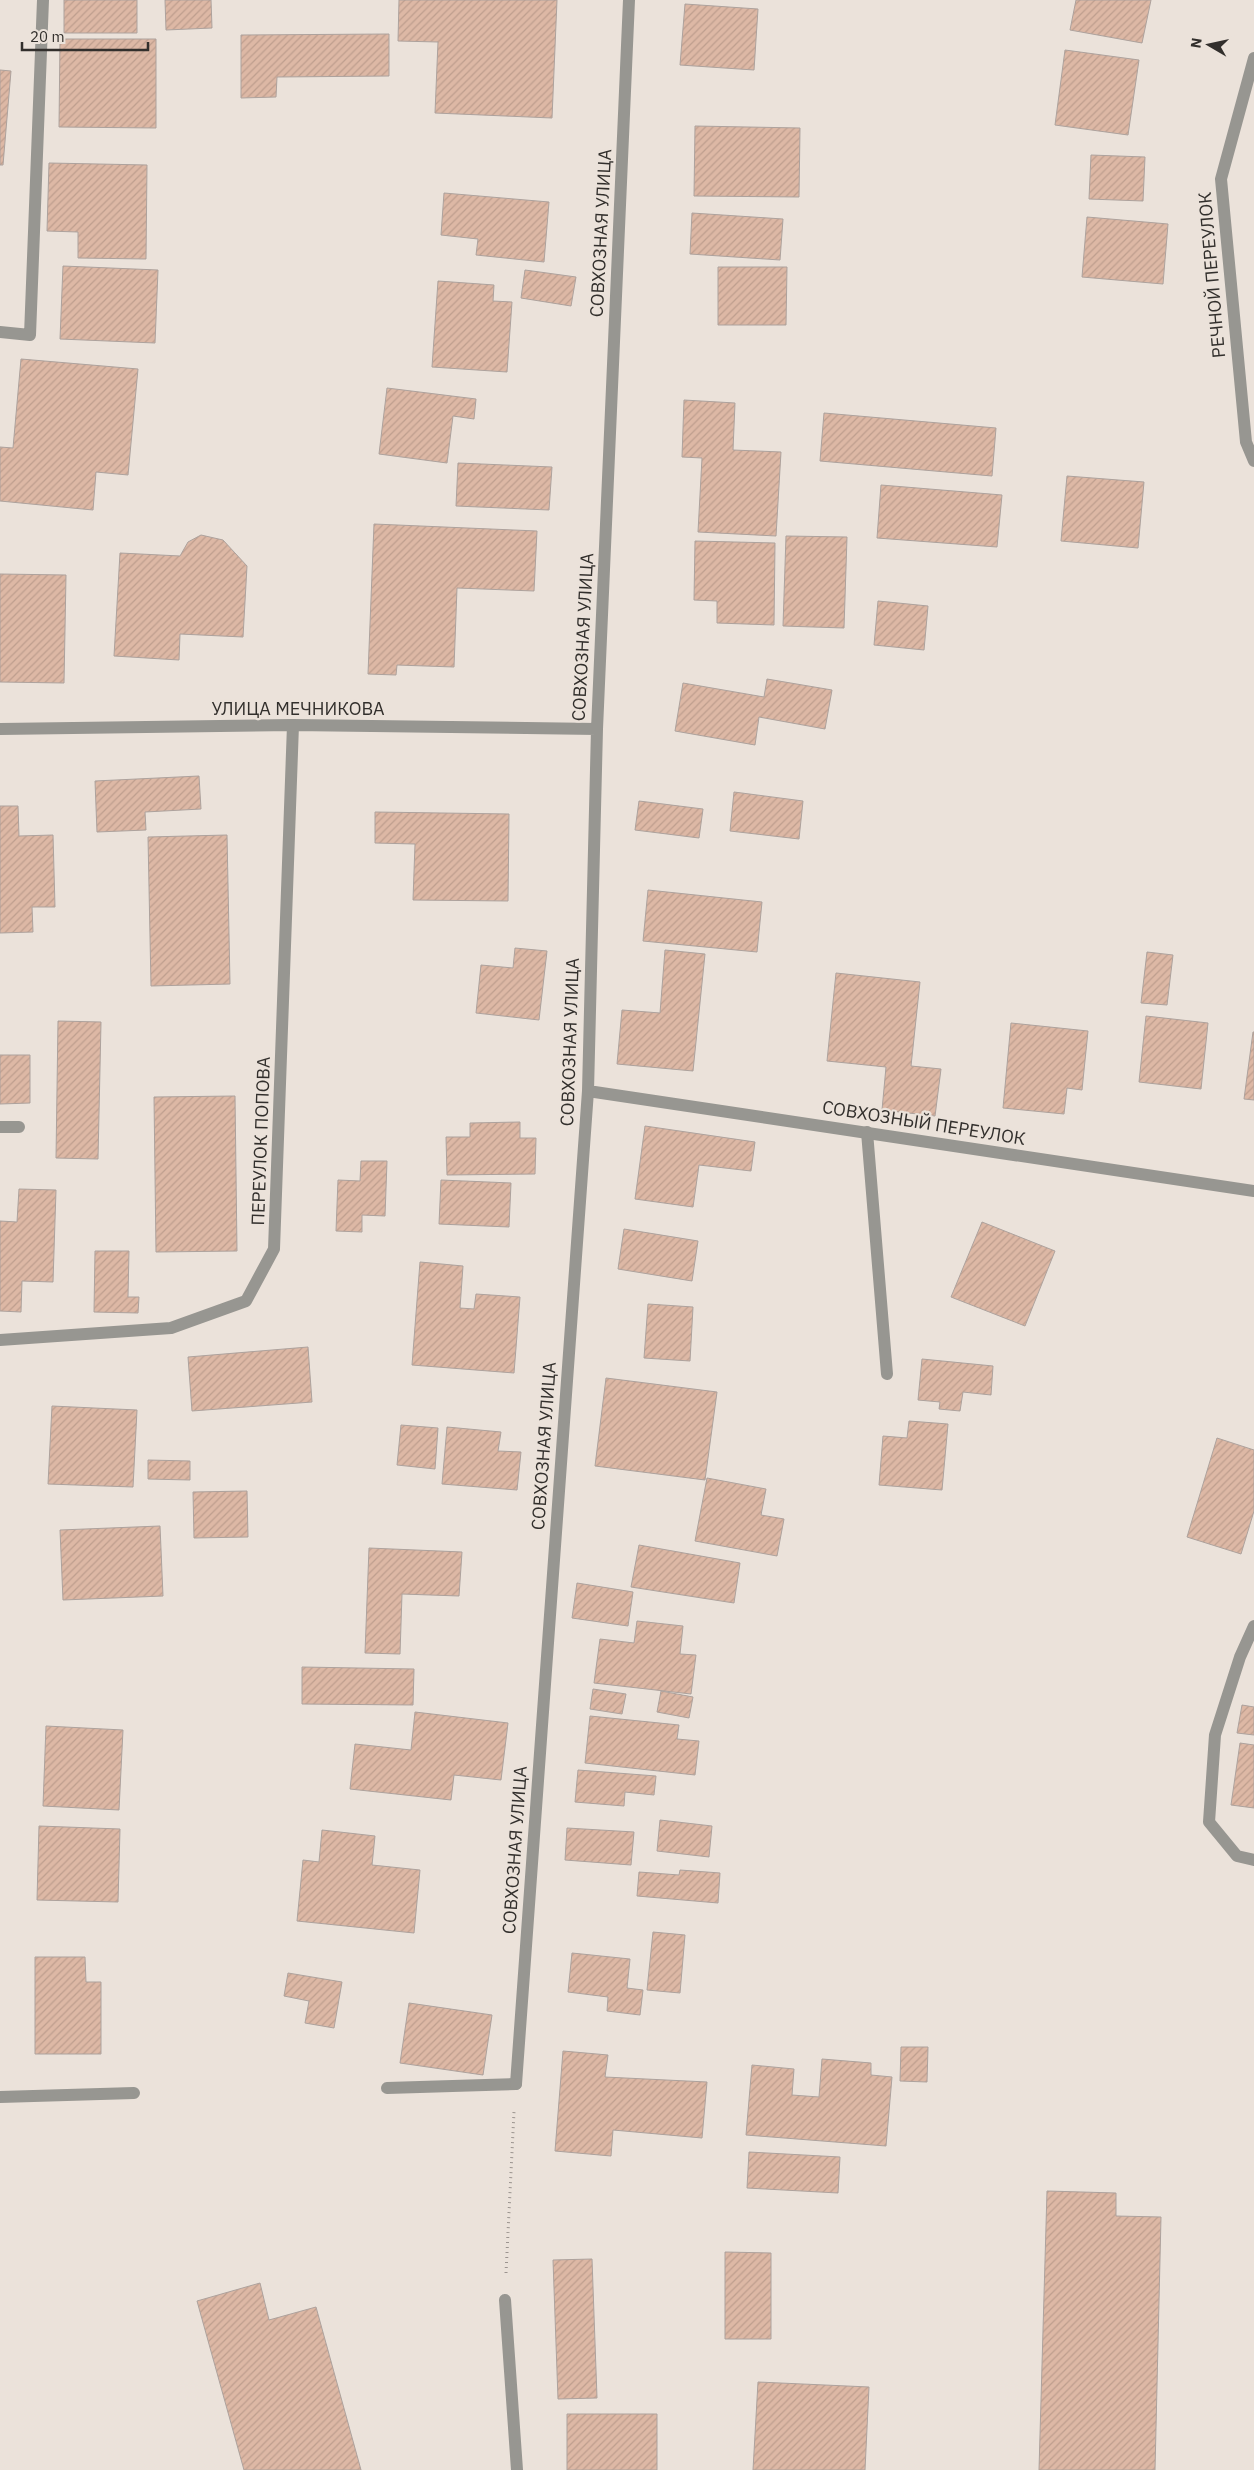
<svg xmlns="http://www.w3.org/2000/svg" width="1254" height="2470" font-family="'IBM Plex Sans',sans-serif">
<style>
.building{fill:url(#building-hatch);stroke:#ada29d}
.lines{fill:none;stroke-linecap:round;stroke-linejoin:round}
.path{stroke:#9b948f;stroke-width:3;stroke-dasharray:1 4;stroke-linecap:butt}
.lane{stroke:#979691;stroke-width:12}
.street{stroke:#979691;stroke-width:12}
.labels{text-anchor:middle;stroke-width:4.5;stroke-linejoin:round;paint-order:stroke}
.street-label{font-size:18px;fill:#322f2c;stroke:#ebe2da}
</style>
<defs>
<pattern id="building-hatch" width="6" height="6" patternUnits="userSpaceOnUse" patternTransform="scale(1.25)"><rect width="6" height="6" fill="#ddb8a5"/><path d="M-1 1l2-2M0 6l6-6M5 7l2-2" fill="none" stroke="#be9e8e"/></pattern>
</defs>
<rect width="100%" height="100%" fill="#ebe2da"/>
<path class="building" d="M64,0h73v33h-73z
M165,0h46l1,28 -46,2z
M399,0h158l-5,118 -117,-5 3,-71 -40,-1z
M1076,0h75l-9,43 -72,-13z
M685,4l73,5 -4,61 -74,-5z
M389,34v42l-112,1 -1,20 -35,1v-63z
M60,39h96v89l-97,-1z
M1065,50l74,10 -11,75 -73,-10z
M0,70l11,1 -8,94h-3z
M695,126l105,2 -1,69 -105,-1z
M1091,155l54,2 -2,44 -54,-2z
M49,163l98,2 -1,94 -68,-1v-26l-31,-1z
M444,193l105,9 -5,60 -68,-7 2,-16 -37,-4z
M692,213l91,6 -3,41 -90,-6z
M1087,217l81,7 -5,60 -81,-7z
M63,266l95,4 -3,73 -95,-4z
M718,267h69l-1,58h-68z
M525,270l51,7 -5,29 -50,-8z
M438,281l56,4 -1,16 19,1 -5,70 -75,-5z
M21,359l117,10 -10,106 -32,-3 -3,38 -93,-9v-54l13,1z
M387,388l89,11 -2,20 -21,-3 -6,47 -68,-9z
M684,400l51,3 -2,47 48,2 -5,84 -78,-4 4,-74 -20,-1z
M824,413l172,15 -4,48 -172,-15z
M458,463l94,4 -3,43 -93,-4z
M1067,476l77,6 -6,66 -77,-7z
M881,485l121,10 -5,52 -120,-9z
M374,524l163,7 -3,60 -77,-3 -3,79 -57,-2 -1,10 -28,-1z
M201,535l22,5 24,26 -4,71 -63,-3 -1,26 -65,-4 6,-103 60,3 8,-14z
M786,536l61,1 -3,91 -61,-2z
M695,541l80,2 -1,82 -57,-2v-22l-23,-1z
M0,574l66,1 -2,108 -64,-1z
M878,601l50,5 -4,44 -50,-5z
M767,679l65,11 -7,39 -66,-12 -4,28 -80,-14 8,-48 81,14z
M199,776l2,33 -56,3 1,18 -49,2 -2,-51z
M734,792l69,9 -4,38 -69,-8z
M639,801l64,8 -4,29 -64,-8z
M0,806h18l1,30 34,-1 2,72h-23l1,25 -33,1z
M375,812l134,2 -1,87 -95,-1 2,-56 -40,-1z
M227,835l3,149 -79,2 -3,-149z
M648,890l114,12 -5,50 -114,-11z
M515,948l32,3 -8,69 -63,-7 5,-48 32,3z
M665,950l40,4 -12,117 -76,-7 5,-54 38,3z
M1147,952l26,3 -6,50 -26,-2z
M836,973l84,9 -9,84 30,3 -6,47 -53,-6 4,-43 -59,-6z
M1146,1016l62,7 -7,66 -62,-7z
M58,1021l43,1 -3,137 -42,-1z
M1011,1023l77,8 -6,59 -15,-2 -3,26 -61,-6z
M1253,1032h1v68l-10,-1z
M0,1055h30v48l-30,1z
M235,1096l2,155 -81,1 -2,-155z
M520,1122v16h16l-1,36 -88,1 -1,-38h24v-14z
M645,1126l110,16 -4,29 -52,-6 -6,42 -58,-8z
M361,1161h26l-2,55 -23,-1v17l-26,-1 2,-51 22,1z
M441,1180l70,3 -2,44 -70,-3z
M19,1189l37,1 -3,92 -31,-1 -1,31 -21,-1v-90l17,1z
M982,1222l73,29 -30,75 -74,-29z
M624,1229l74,12 -6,40 -74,-12z
M95,1251h34l-1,46h11l-1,16 -44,-1z
M420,1262l43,4 -3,42 14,1 2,-15 44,3 -6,76 -102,-8z
M648,1304l45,3 -3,54 -46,-3z
M308,1347l4,55 -120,9 -4,-54z
M922,1359l71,7 -2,29 -28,-3 -3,19 -21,-2 1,-7 -22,-2z
M606,1378l111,14 -12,88 -110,-14z
M52,1406l85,4 -4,77 -85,-3z
M909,1421l39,3 -6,66 -63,-5 4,-49 24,2z
M401,1425l37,3 -3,41 -38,-4z
M447,1427l54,5 -3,19 23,1 -4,38 -75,-6z
M1217,1438l37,12v61l-13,43 -54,-17z
M148,1460l42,1v19l-42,-1z
M707,1478l59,11 -5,26 23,4 -7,37 -82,-15z
M247,1491l1,46 -54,1 -1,-46z
M160,1526l3,70 -100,4 -3,-70z
M639,1545l101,18 -6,40 -103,-16z
M369,1548l93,4 -3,44 -57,-2 -2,60 -35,-1z
M577,1583l56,9 -5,34 -56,-8z
M637,1621l46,5 -3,28 16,1 -5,39 -97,-11 6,-44 34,4z
M302,1667l112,2 -1,36 -111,-1z
M593,1689l33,5 -4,20 -32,-5z
M661,1691l32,6 -4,21 -32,-6z
M1242,1705l12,2v28l-17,-2z
M415,1712l93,11 -7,57 -47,-5 -3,25 -101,-11 5,-45 56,6z
M590,1716l89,9 -2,14 22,2 -4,34 -110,-12z
M46,1726l77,4 -4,80 -76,-4z
M1240,1743l14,2v63l-23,-3z
M578,1770l78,6 -2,19 -29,-3 -1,14 -49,-4z
M660,1820l52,6 -3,31 -52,-6z
M39,1826l81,3 -2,73 -81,-2z
M567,1828l67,4 -3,33 -66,-5z
M322,1830l53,6 -3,29 48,5 -6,63 -117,-12 6,-61 16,2z
M680,1870l40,3 -2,30 -81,-7 2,-24 40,3z
M653,1932l32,3 -5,58 -33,-3z
M572,1953l58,6 -3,29 16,2 -3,25 -33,-4 1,-14 -40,-5z
M35,1957h50l1,25h15v72h-66z
M288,1973l54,9 -8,46 -29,-5 4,-22 -25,-5z
M409,2003l83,12 -9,60 -83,-12z
M901,2047h27l-1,35 -27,-1z
M563,2051l45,4 -3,22 102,5 -5,56 -89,-8 -2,26 -56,-5z
M822,2059l49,4v12l21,2 -6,69 -140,-11 6,-70 42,4 -2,26 27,2z
M749,2152l91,5 -2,36 -91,-5z
M1047,2191l69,2v23l45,1 -6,253h-116z
M725,2252l46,1v86h-46z
M592,2259l5,139 -39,1 -5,-139z
M260,2283l9,37 47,-13 45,163h-117l-47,-169z
M758,2382l111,5 -4,83h-112z
M567,2414h90v56h-90z"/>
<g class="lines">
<path class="path" d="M506,2273l8,-161"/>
<path class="lane" d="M0,332l30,3 13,-335
M0,1127h19
M867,1132l20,242
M0,1340l171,-12 75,-27 28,-52 19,-524
M1254,1626l-14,31 -25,78 -6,87 28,34 17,4
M387,2088l129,-4
M0,2097l134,-4"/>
<path class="street" d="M1254,58l-33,121 25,263 8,19
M0,729l293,-4 304,4
M588,1091l666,100
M516,2084l72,-993 9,-362 32,-729
M505,2300l12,170"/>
</g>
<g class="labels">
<g class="street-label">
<text transform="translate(601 233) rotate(-87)" y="6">СОВХОЗНАЯ УЛИЦА</text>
<text transform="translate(1212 275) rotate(-95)" y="6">РЕЧНОЙ ПЕРЕУЛОК</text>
<text transform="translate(583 637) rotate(-87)" y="6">СОВХОЗНАЯ УЛИЦА</text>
<text x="298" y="715">УЛИЦА МЕЧНИКОВА</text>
<text transform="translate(570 1042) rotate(-88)" y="6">СОВХОЗНАЯ УЛИЦА</text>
<text transform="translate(924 1123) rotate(9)" y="6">СОВХОЗНЫЙ ПЕРЕУЛОК</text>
<text transform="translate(261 1141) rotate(-88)" y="6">ПЕРЕУЛОК ПОПОВА</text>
<text transform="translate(544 1446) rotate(-86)" y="6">СОВХОЗНАЯ УЛИЦА</text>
<text transform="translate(515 1850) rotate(-86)" y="6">СОВХОЗНАЯ УЛИЦА</text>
</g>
</g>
<g transform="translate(1209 45) rotate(279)" stroke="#ebe2da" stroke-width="4" paint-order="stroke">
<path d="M0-4L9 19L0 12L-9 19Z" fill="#322f2c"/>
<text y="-8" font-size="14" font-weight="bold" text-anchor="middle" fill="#322f2c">N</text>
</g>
<path d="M22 42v8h126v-8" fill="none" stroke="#322f2c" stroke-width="2.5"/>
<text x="30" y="42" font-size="15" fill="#322f2c" stroke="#ebe2da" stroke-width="4" paint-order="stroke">20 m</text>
</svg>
